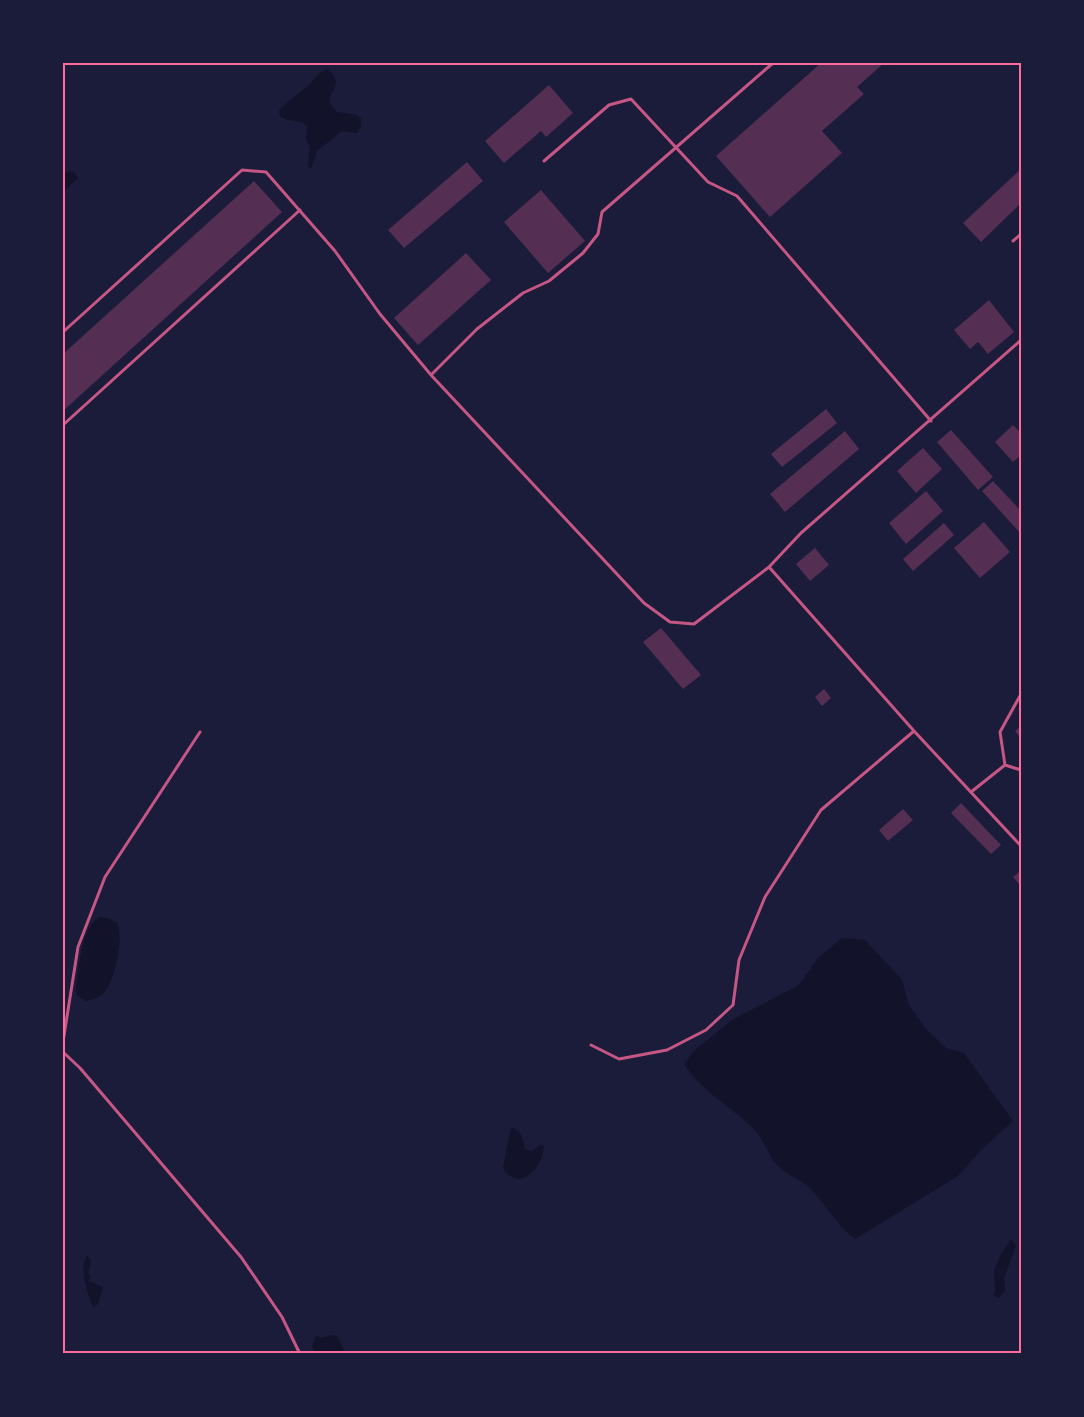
<svg xmlns="http://www.w3.org/2000/svg" width="1084" height="1417" font-family="'Exo 2',sans-serif">
<style>
.water{fill:#12122b}
.building{fill:#542f53}
.lines{fill:none;stroke-linecap:round;stroke-linejoin:round}
.service{stroke:#c65784;stroke-width:3}
.neatline{fill:none;stroke:#ff6b9d;stroke-width:2}
</style>
<rect width="100%" height="100%" fill="#1b1b3a"/>
<path class="water" d="M328,69l5,6 3,7c-3,16 -13,14 1,30l20,3 4,3v9l-4,6 -15,-2 -25,20 -6,18 -3,-3 2,-18 -4,-9 1,-13c-8,-8 -19,-3 -27,-10l-1,-5c9,-11 20,-17 30,-26 7,-7 9,-13 19,-16z
M69,171l5,1 4,6 -15,14v-17z
M99,917l9,1 9,5c7,15 -2,58 -13,70 -4,5 -11,6 -17,8l-10,-5 -1,-8c3,-19 5,-60 23,-71z
M842,938l23,2 37,40 7,25 17,24 20,19 18,5 49,68 -32,29 -23,26 -103,63c-18,-13 -29,-35 -45,-51 -10,-9 -26,-14 -34,-24 -9,-12 -14,-28 -25,-38 -23,-21 -50,-36 -67,-62l10,-13 38,-31 67,-35 18,-26z
M511,1127c11,5 12,11 14,22l7,2 8,-6 4,1c-1,22 -25,48 -41,22z
M1011,1239l5,6 -12,33 1,13 -6,7 -6,-3 2,-3 -1,-21 6,-15z
M87,1255l4,6 -3,12 3,4 -3,4 15,6 -5,17 -5,3c-6,-17 -14,-35 -6,-52z
M332,1335l5,1 9,18h-30l-4,-8 4,-10 6,2z"/>
<path class="building" d="M821,63h63l-27,24 7,7 -42,37 20,22 -72,64 -54,-61z
M549,85l24,28 -27,24 -5,-6 -37,32 -19,-22z
M467,162l16,19 -79,67 -16,-18z
M1021,169v34l-40,39 -18,-19z
M254,181l28,31 -219,199v-57z
M541,190l44,51 -37,32 -44,-51z
M466,253l25,27 -73,65 -24,-27z
M989,300l25,32 -26,22 -10,-12 -8,7 -16,-19z
M826,409l11,14 -55,44 -11,-13z
M1013,425l8,8v22l-8,7 -18,-20z
M951,430l42,47 -15,13 -41,-48z
M845,431l14,18 -74,63 -15,-18z
M923,448l19,21 -26,24 -19,-22z
M993,481l28,30v23l-39,-43z
M926,491l17,20 -37,33 -17,-21z
M984,522l26,30 -30,26 -26,-30z
M944,523l10,12 -41,36 -10,-12z
M815,548l14,17 -19,16 -14,-17z
M661,628l40,47 -18,14 -40,-47z
M824,689l7,9 -9,8 -7,-9z
M1021,726v12l-6,-7z
M961,803l40,42 -10,9 -40,-41z
M903,809l10,11 -25,21 -9,-11z
M1021,870v16l-8,-9z"/>
<g class="lines">
<path class="service" d="M544,161l65,-56 22,-6 77,83 29,14 194,225
M1013,241l8,-7
M63,332l179,-162 24,2 69,79 45,63 51,61 213,228 26,19 24,2 75,-57 32,-34 220,-193
M431,375l46,-46 46,-36 26,-12 34,-28 15,-19 4,-22 171,-149
M63,425l237,-215
M769,567l145,164 107,115
M1005,765l16,5
M971,792l34,-27 -5,-33 21,-38
M63,1042l15,-95 27,-70 95,-145
M591,1045l28,14 48,-9 39,-20 27,-25 6,-45 26,-63 56,-87 93,-79
M63,1052l17,16 161,189 41,60 18,37"/>
</g>
<rect width="1084" height="1417" fill="none" stroke="#1b1b3a" stroke-width="129"/>
<rect x="64" y="64" width="956" height="1288" class="neatline"/>
</svg>
